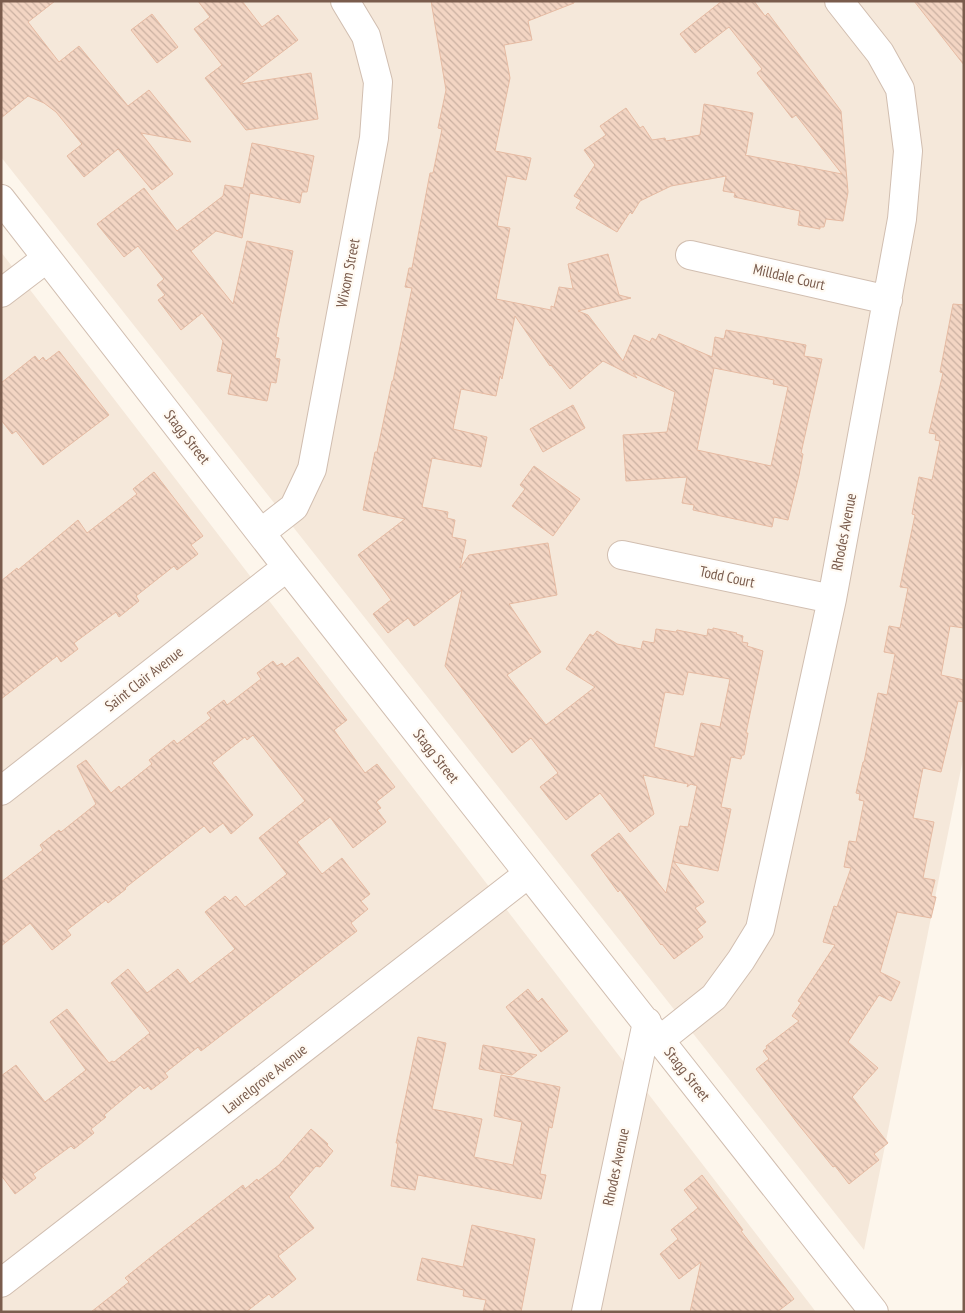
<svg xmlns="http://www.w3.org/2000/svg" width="965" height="1313" font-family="'PT Sans Narrow',sans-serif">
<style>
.residential{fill:#f5e8da}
.building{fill:url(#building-back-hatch);stroke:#e6bba3;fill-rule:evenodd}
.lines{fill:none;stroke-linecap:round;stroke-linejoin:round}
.minor-casing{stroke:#d1beb0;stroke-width:30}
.minor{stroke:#fff;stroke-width:28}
.labels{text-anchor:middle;stroke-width:4.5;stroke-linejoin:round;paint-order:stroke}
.street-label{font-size:15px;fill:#7a5c4d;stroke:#fffaf3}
</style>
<defs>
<pattern id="building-back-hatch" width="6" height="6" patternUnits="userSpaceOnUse" patternTransform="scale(1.25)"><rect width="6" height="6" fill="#f3d5c3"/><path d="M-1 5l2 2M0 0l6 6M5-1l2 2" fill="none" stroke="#cab0a1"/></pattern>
</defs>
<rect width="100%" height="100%" fill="#fdf6ec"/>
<path class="residential" d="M1,1h963v753l-100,496 -863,-1093z
M1,252l815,1060h-815z"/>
<path class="building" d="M1,1h54l-27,21 31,40 20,-16 49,60 21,-16 42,52 -50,-9 32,41 -21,16 -34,-41 -34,28 -17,-21 15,-12 -26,-32 -12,-9 -16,-7 -27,22z
M198,1h44l20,26 16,-12 20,25 -58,44 71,-11 7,46 -72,11 -41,-52 17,-13 -28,-36 16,-12z
M431,1h143v2l-46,18 4,19 -28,5 6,33 -15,73 36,7 -5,22 -19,-4 -10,50 13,2 -14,71 55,11v-4l3,1 5,-20 14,2 -5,-25 40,-10 11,41 12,3 -53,13 10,4 35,46 11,-26 16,7 2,-4 4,2 3,-6 53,23 3,-20 9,2 2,-9 80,15 -2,11 18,3 -21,94 2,1 -4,21 -11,45 -14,-3 -2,10 -79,-17 1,-5 -12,-2 5,-26 -61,4 -3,-46 44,-3 8,-40 -42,-19 4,5 -34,-17 -33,28 -19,-24 -1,1 -35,-50 -13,63 -2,-3 -4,20 -35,-7 -8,40 34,8 -6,30 -49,-9 -10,49 26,5 -1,6 8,2 -3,17 14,3 -6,28 9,-13 79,-12 9,52 -48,9 32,48 -34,23 39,50 49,-38 -29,-18 24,-35 3,2 4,-5 20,13 24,5 2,-8 11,2 2,-14 20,3 1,-2 30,6 1,-7 5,1v-2l24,5 -1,1 7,2 -1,6 6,1 -1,3 16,5 -17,82h2l-4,22h-2l-1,4 -10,-2 -10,50 10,2 -13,62 -44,-9 30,40 -9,6 11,14 -9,7 6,8 -29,22 -12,-15 -1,1 -41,-55 -2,2 -27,-37 28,-22 47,60 14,-67 8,1 9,-41 -6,-2 -4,3 1,-3 -45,-9 11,39 -24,18 -30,-39 -34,27 -26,-33 18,-14 -27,-35 -19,15 -67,-87 17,-76 -48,36 -6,-8 -20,15 -15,-19 18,-14 -33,-45 47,-36 -42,-9 12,-58h2l15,-71h1l19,-93 -7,-1 4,-19h3l18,-95h3l9,-44 -4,-1 8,-38zM714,368l60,12 -1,4 15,3 -17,79 -74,-16zM688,672l42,7 -10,48 -19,-4 -7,34 -40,-10 11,-55 18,3z
M722,1h32l11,15 3,-3 73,98 7,81 -5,29 -17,-2 -2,8h-4v2l-22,-4 2,-14 -66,-14 1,-4 -12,-2 3,-15 -55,10 -31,15 -8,13 -2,-2 -13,20 -41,-24 5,-8 -7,-4 21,-31 -11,-15 22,-15 -6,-9 26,-18 14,20 3,-2 9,14 13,-2 1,3 34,-6 4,-31 49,9 -7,41 -1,1 97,19 -46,-59 -4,3 -35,-45 5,-4 -33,-42 -34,26 -15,-19z
M914,1h50v64z
M152,14l26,33 -21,16 -26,-33z
M252,143l62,13 -7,36h-5l-2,11 -50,-10 -8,45 -26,-7 -25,20 42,53 14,-63 46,10 -17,86 3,1 -4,20 5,1 -4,24 -5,-1 -4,19 -39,-7 4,-20 -15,-3 6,-30 -21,-28 -21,17 -23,-30 7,-5 -8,-10 7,-6 -26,-33 -14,11 -27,-33 47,-36 33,43 46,-35 2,-11 18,3z
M953,304l11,1v323l-14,-2 -9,49 23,5v22l-6,-1 -17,71 -18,-4 -10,50 21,4 -11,56 12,2 -4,16 5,1 -5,21 -34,-6 -17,60 20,10 -9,19 -12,-6 -31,47 30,26 -26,29 36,46 -14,11 5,6 -30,24 -14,-18 -2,1 -35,-43 -42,-55 13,-10 -6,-8 4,-3 -1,-2 33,-25 -7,-5 9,-13 -3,-2 37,-56 -12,-3 11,-36 3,1 14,-39 -7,-1 5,-26 7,1 8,-41 -5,-1 1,-6 -4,-1 7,-31h1l14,-69 9,2 8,-41 -11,-2 5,-26 11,2 8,-40 -8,-1 15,-72 -3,-1 7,-37 13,3 8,-39 -5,-1 1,-6 -7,-1 14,-60 -3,-1z
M59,351l50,64 -66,50 -27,-34 -4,3 -11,-14v-37l34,-27 4,5 4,-4 3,4z
M573,405l12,23 -42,24 -13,-23z
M534,466l46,33 -27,37 -41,-30 13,-17 -5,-4z
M154,472l49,64 -12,9 7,9 -21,16 -3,-4 -38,30 3,5 -20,16 -3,-5 -42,31 4,6 -17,13 -4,-6 -56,43v-118l16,-13 1,2 60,-50 9,13 50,-39 -4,-5z
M298,657l49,63 -13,10 31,43 12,-9 18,23 -19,15 5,6 -4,2 9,12 -33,26 -23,-31 -33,25 25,32 20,-16 28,36 -9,7 7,8 -17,14 6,8 -156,120 -3,-4 -33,26 3,4 -17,13 -3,-4 -4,3 -4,-4 -36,30 2,2 -15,12 3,4 -20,16 -3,-3 -38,28 3,4 -21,16 -14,-19v-99l15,-11 29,37 41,-32 -36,-48 17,-13 42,54 3,-2 2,1 36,-29 -39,-50 17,-14 19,24 31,-24 12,15 45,-35 -30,-37 20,-16 5,5 6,-5 9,11 42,-33 -28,-36 46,-37 -52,-66 -6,5 -2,-3 -33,26 41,52 -22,19 -8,-11 -13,10 -6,-7 -79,62 1,1 -18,14 -2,-3 -39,30 4,5 -19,15 -22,-27 -29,23v-64l42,-32 -3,-5 19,-15 2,2 35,-28 -19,-38 9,-6 25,33 8,-7 2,3 31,-25 -3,-4 25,-20 3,4 34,-26 -4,-5 17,-13 3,5 34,-26 -4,-6 16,-12 4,5 5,-3 3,4z
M528,989l10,13 4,-4 26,33 -27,21 -35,-45z
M418,1037l28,6 -14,66 50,10 -8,38 39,8 9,-43 -28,-6 7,-41 59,12 -8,41 -3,-1 -9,47 6,1 -5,24 -123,-24 -3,15 -24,-4 7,-43h-2z
M483,1045l54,10 -25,20 -33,-6z
M311,1129l17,15 -1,1 6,6 -13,16 -4,-1 -27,31 25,31 -36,28 18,23 -24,19 -3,-4 -23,18h-155l38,-30 -4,-4 32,-26 86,-67 2,4 12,-10 1,2 21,-16z
M702,1175l41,55 -2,1 53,68 -17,13h-87l11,-50 -22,17 -19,-25 18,-15 -7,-9 27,-22 -14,-18z
M472,1225l63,14 -14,73h-38l3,-12 -23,-4 1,-6 -47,-10 5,-22 41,9z"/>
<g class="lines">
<g class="minor-casing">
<path id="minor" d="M1,199l286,368 587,745
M690,255l198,45
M1,293l46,-35
M262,532l32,-25 18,-38 62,-331 4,-56 -12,-46 -21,-35
M622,555l210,44
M1,791l286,-224
M660,1040l54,-43 27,-37 19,-31 72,-330 70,-380 6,-68 -8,-62 -20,-36 -41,-52
M1,1283l527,-409
M586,1312l61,-290"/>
</g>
<use href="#minor" class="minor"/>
</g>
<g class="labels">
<g class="street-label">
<text transform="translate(348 273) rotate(-79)" y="5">Wixom Street</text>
<text transform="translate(789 277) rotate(13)" y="5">Milldale Court</text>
<text transform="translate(187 437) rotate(52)" y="5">Stagg Street</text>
<text transform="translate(844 532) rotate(-79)" y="5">Rhodes Avenue</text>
<text transform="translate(727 577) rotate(12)" y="5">Todd Court</text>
<text transform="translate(144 679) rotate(-38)" y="5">Saint Clair Avenue</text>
<text transform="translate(436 756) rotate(52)" y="5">Stagg Street</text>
<text transform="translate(687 1074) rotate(52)" y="5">Stagg Street</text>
<text transform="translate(265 1079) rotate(-38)" y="5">Laurelgrove Avenue</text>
<text transform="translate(616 1167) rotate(-78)" y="5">Rhodes Avenue</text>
</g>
</g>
<rect width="965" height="1313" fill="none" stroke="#7a5c4d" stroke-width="5"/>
</svg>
